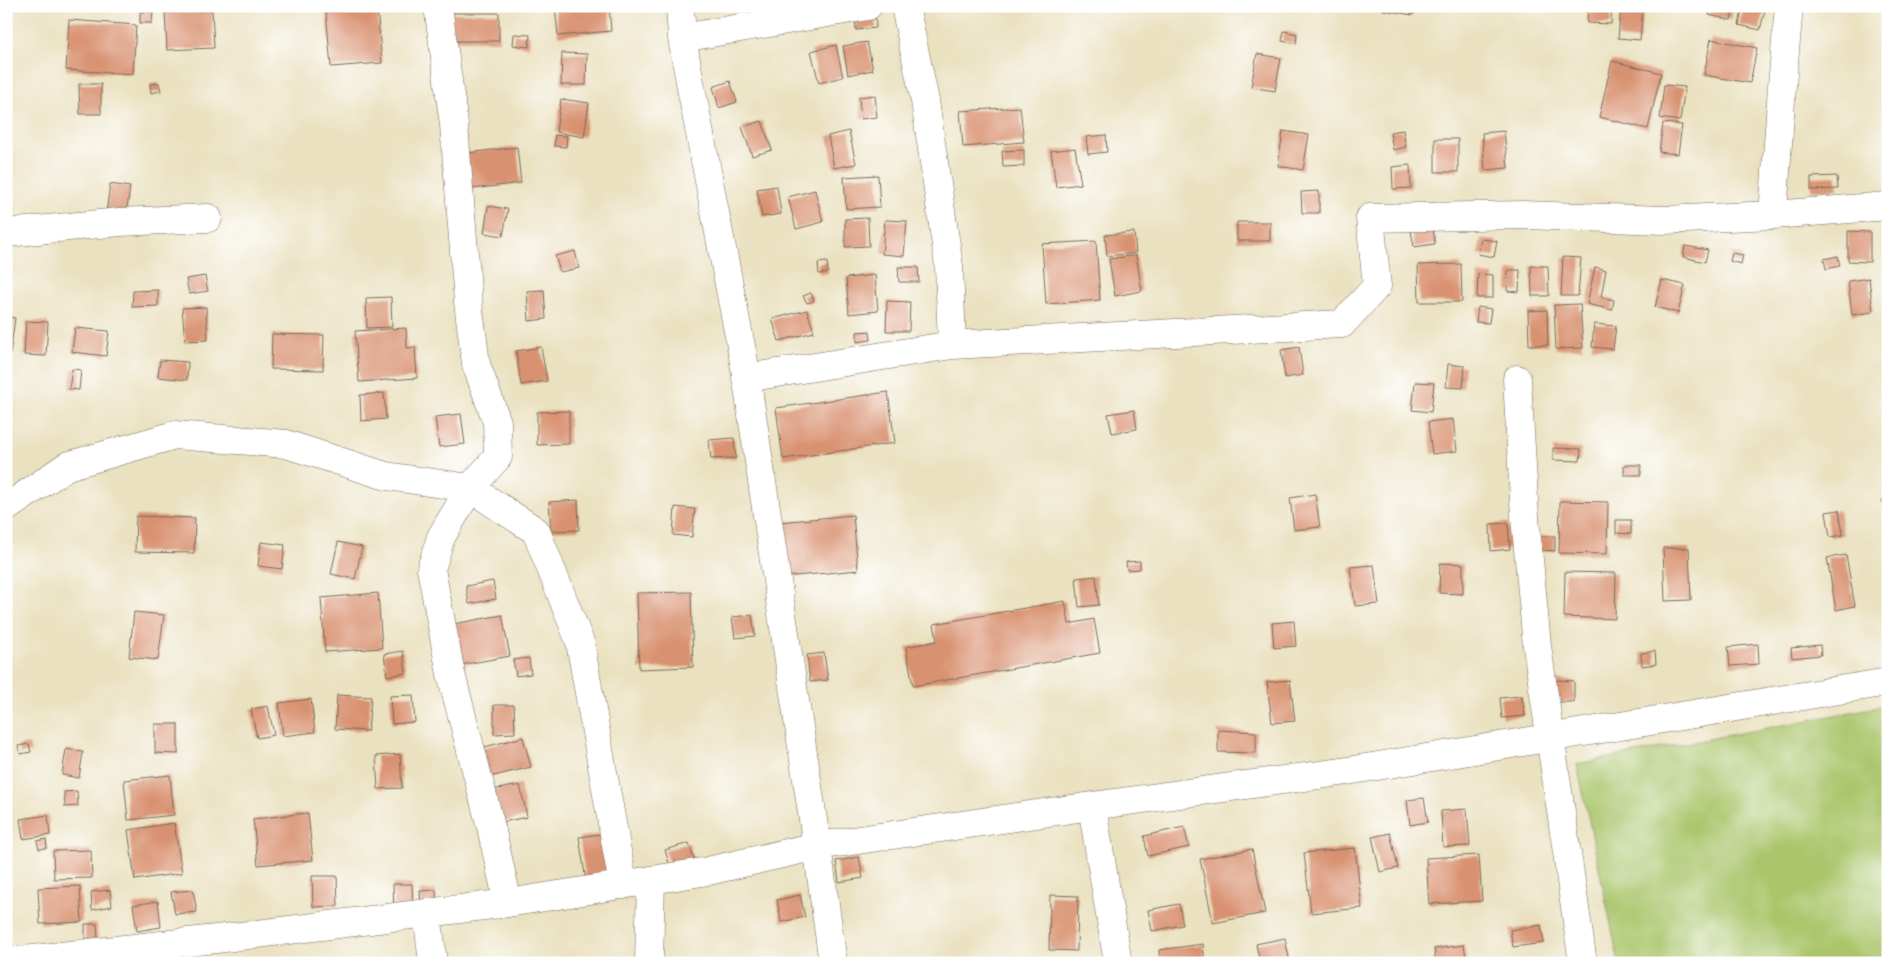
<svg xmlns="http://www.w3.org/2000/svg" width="1894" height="969" font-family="Caveat,sans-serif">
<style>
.green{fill:#aac56b;stroke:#727844}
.building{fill:#d99271}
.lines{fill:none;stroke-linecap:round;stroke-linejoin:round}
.minor-casing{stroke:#786a57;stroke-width:29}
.minor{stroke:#fff;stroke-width:28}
</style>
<rect width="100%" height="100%" fill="#fff"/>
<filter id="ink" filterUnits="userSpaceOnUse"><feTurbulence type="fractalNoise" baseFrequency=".02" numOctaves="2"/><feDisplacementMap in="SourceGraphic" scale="10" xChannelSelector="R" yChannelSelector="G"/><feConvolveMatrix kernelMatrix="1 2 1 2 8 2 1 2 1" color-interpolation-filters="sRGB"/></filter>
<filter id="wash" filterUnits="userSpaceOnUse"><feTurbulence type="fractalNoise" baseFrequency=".0096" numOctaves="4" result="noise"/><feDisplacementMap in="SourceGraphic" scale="20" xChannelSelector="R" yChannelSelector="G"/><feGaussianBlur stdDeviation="1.12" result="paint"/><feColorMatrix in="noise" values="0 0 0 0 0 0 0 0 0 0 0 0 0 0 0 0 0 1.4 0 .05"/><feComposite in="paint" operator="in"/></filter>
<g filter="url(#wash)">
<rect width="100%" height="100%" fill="#eae1c0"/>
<path class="green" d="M1888,705v258h-269l-42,-199z"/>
<g id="blocks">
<path class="building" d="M555,6h54l2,25 -53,5z
M1383,6h31l-1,9 -30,-5z
M1588,6h24l-1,18 -24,-1z
M1621,6h22l-3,34 -22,-2z
M1711,6h23l-3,14 -22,-5z
M1743,6h23l-6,24 -21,-5z
M377,8l5,55 -51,4 -5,-55z
M212,10l2,38 -47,2 -2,-37z
M875,10l1,18 -20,2 -1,-19z
M140,12h13l-1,11h-12z
M443,13h56v28h-56z
M69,20l67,5 -3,49 -67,-4z
M1284,31l13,3 -1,10 -14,-3z
M514,34l16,1 -1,12 -16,-2z
M1711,39l46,9 -7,35 -46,-8z
M867,42l6,28 -25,5 -5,-29z
M836,45l7,32 -24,6 -8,-32z
M562,53l25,1 -1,31h-25z
M1257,54l24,4 -6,33 -24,-4z
M1612,61l49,12 -13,56 -49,-12z
M730,81l7,21 -18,6 -6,-21z
M159,83l2,8 -10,2 -1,-9z
M79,84h22v30h-21z
M1664,85l21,2 -5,34 -20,-3z
M875,95l2,22 -16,2 -2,-22z
M561,99l28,4 -5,34 -28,-5z
M1020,107l4,35 -61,5 -3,-36z
M762,121l10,29 -20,6 -10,-29z
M1663,123l19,2 -4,29 -19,-2z
M1403,130l3,17 -13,3 -3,-18z
M849,131l7,33 -22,4 -6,-32z
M1283,131l26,4 -6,35 -25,-4z
M1504,131l4,37 -23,2 -3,-37z
M555,135l12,1 -1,11 -12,-1z
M1106,135l1,17 -19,2 -2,-17z
M1435,139h23v33h-23z
M517,147l4,36 -57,7 -5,-36z
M1075,148l6,36 -25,3 -5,-36z
M1024,150v16l-21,1 -1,-16z
M1410,165l1,23 -18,1 -1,-22z
M878,175l2,32 -34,2 -2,-32z
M1837,176l1,13 -27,1v-13z
M110,184l20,3 -4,29 -20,-3z
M777,186l4,28 -19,3 -5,-28z
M815,190l8,32 -27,7 -8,-32z
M1319,191v22h-17l-1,-21z
M488,206l20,3 -5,27 -19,-3z
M868,218l1,28 -24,1v-28z
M885,220l22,1 -3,35 -22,-2z
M1237,222h33v19h-33z
M1433,229l2,15 -21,3 -3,-16z
M1848,231l22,1v30l-22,-1z
M1134,232l2,21 -29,3 -2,-21z
M1481,239l16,2 -3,16 -16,-3z
M1096,241l4,59 -54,4 -4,-60z
M1685,246l23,4 -3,12 -22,-5z
M575,251l4,17 -19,4 -5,-16z
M1732,253l11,2 -2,9 -11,-3z
M1136,255l6,36 -27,5 -6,-37z
M1838,256l2,10 -14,3 -2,-10z
M1563,257l18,1 -3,38h-17z
M827,262l1,11 -9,1 -1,-11z
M1461,264l1,38h-43l-1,-37z
M1531,266h17l1,30h-17z
M898,267h20l1,15h-20z
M1595,267l11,3 -5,27 13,3 -2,10 -25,-6z
M1508,270h12l-1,22 -12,-1z
M1478,274l15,1v23h-16z
M875,275l3,36 -29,3 -3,-36z
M205,276l3,15 -19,3 -3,-15z
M1869,278l4,34 -21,3 -4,-34z
M1662,280l23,5 -7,28 -23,-6z
M158,290v16l-26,1 1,-16z
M544,290l2,29 -17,2 -2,-30z
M811,293l3,8 -7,2 -4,-7z
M391,297l1,30 -25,1 -1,-30z
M887,301l23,1 -1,29h-23z
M1580,304l3,44 -27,1 -2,-44z
M206,307l2,33 -23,1 -3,-33z
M1478,307l13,2 -2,14 -13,-1z
M807,310l7,22 -35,9 -7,-22z
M1547,310l1,35h-19l-1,-34z
M6,317l9,1 -5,36 -4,-1z
M26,321l22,1 -2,34 -22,-1z
M1594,324l22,2 -3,23 -21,-2z
M75,328l34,3 -3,25 -34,-4z
M406,328l1,20 8,-1 2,31 -58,4 -4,-51z
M870,331l1,9 -14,2v-10z
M272,334l52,1 -1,35 -52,-1z
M541,347l6,34 -26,4 -5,-34z
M1299,347l4,28 -18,3 -4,-28z
M160,360l28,2 -1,18 -29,-3z
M1448,364l17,2 -2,22 -17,-1z
M72,369l9,1 -2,20 -10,-1z
M1415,382l19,1 -3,29 -19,-2z
M888,392l7,51 -112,16 -7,-51z
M384,393l2,26 -25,2 -1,-26z
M1134,410l3,19 -25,4 -4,-19z
M569,411v33l-32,1v-33z
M461,414l4,30 -26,3 -4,-30z
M1453,419l4,32 -25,3 -4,-32z
M734,438l2,20 -25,1 -2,-19z
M1553,448l28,1 -1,12 -27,-1z
M1624,465h17v10h-17z
M1315,494l5,33 -26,3 -4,-32z
M1888,498v18h-1l-5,-16z
M578,500l1,30 -28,1 -2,-29z
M1560,501l48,1 -1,52 -48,-1z
M675,507l20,2 -3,28 -19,-2z
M1839,510l4,25 -13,2 -4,-25z
M853,515l5,55 -73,7 -6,-55z
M136,516l59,2 -1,35 -59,-1z
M1616,520h15v14l-15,-1z
M1508,523l2,26 -19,2 -1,-27z
M1538,536h17v15l-17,-1z
M261,542l24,3 -3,24 -24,-3z
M338,542l24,5 -7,32 -24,-5z
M1663,548h26l2,52 -26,1z
M1846,555l9,51 -19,4 -9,-52z
M1140,561v8l-13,1 -1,-8z
M1440,563l23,1v30l-24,-1z
M1374,565l5,39 -24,2 -5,-39z
M1565,572l51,1 -1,46 -51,-2z
M1096,576l3,29 -20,2 -3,-29z
M493,581l3,18 -27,5 -3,-18z
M691,592l2,75 -54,2 -2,-76z
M378,593l4,55 -57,4 -4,-54z
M1065,601l4,23 25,-5 6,34 -187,33 -7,-39 31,-6 -3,-17z
M134,612l30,3 -6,45 -29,-3z
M502,615l8,41 -55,10 -7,-41z
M752,615l3,21 -20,2 -3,-21z
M1294,621l2,25 -22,2 -2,-25z
M1758,644l1,20 -29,2 -2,-19z
M1820,645l1,10 -29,3 -1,-10z
M403,651l3,22 -19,3 -3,-22z
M1655,651l1,13 -14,2 -1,-13z
M824,653l4,27 -18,2 -3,-27z
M529,658l2,16 -15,2 -3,-16z
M1290,680l5,41 -23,2 -5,-41z
M1555,680l19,1v21h-20z
M337,695l34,2 -3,34 -33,-2z
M413,695l2,27 -23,2 -2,-28z
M1522,696l3,20 -23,2 -2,-20z
M311,699l4,33 -32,4 -4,-33z
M494,705h20l1,28 -21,1z
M268,706l6,29 -17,3 -6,-29z
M155,724h23v30l-23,-1z
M1218,730l38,2v21l-38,-1z
M523,737l8,30 -50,12 -8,-29z
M29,744l2,8 -11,2 -2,-8z
M66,749l17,3 -4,26 -17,-3z
M400,754l2,34 -24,1 -2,-33z
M170,775l4,40 -46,5 -4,-40z
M520,785l7,32 -34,7 -7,-33z
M77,791l1,15 -13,1 -1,-15z
M1424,798l4,24 -18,3 -3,-25z
M1467,809l3,37 -27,1 -2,-36z
M308,813l5,47 -55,5 -5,-46z
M48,815l2,20 -27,4 -3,-20z
M174,823l8,50 -47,7 -7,-50z
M1184,827l5,20 -41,9 -4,-20z
M608,833l6,43 -28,5 -7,-44z
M1390,833l8,35 -18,4 -8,-35z
M46,839l1,9 -8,1 -2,-8z
M689,843l6,20 -24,7 -6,-20z
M1355,848l7,60 -51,5 -7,-60z
M1252,849l13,64 -52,10 -13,-64z
M91,850l1,28 -38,1 -1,-28z
M1479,855l3,46 -53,3 -3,-46z
M859,857l4,21 -24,4 -3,-21z
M312,876h25l1,30 -25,1z
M393,884h19l1,27 -19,1z
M80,886l2,36 -42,2 -2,-36z
M110,890l2,16 -20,4 -1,-18z
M193,890l4,22 -22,2 -4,-22z
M436,890l1,18 -16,1 -1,-18z
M800,895l5,22 -24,5 -4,-22z
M1050,895l28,1 -1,55 -28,-1z
M158,901l3,26 -24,4 -4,-26z
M1179,904l4,21 -31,6 -4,-21z
M85,924h12l1,16 -13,1z
M1541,925l3,18 -31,4 -3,-17z
M1285,938l5,25h-30l-4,-19z
M1203,944l2,19h-45l-1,-13z
M1464,945l3,18h-31l-2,-14z
M622,958v5h-21v-3z"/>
</g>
</g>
<g filter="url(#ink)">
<use href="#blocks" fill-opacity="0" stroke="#786a57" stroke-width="1"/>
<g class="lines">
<g class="minor-casing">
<path id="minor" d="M438,6l16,119 14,177 8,62 21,58 1,35 -28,31 -29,49 -10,32 20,105 40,153 17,76
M680,6l2,32 10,55 52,269 73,484 16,117
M905,6l20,95 24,165 3,79
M682,38l186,-32
M1773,215l9,-129 7,-80
M6,233l114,-11 88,-4
M746,378l206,-33 390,-21 35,-38 -7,-68 154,-3 140,5 109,-5 115,-9
M1517,379l8,138 12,129 46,317
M6,508l61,-42 108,-31 111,9 100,32 84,12 66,43 44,111 43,243
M1092,806l26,157
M427,913l6,50
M6,962l210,-23 292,-36 200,-32 109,-25 275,-40 249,-34 547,-90
M649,963l2,-83"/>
</g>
<use href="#minor" class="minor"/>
</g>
</g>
<rect width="1894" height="969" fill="none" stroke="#fff" stroke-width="25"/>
</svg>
